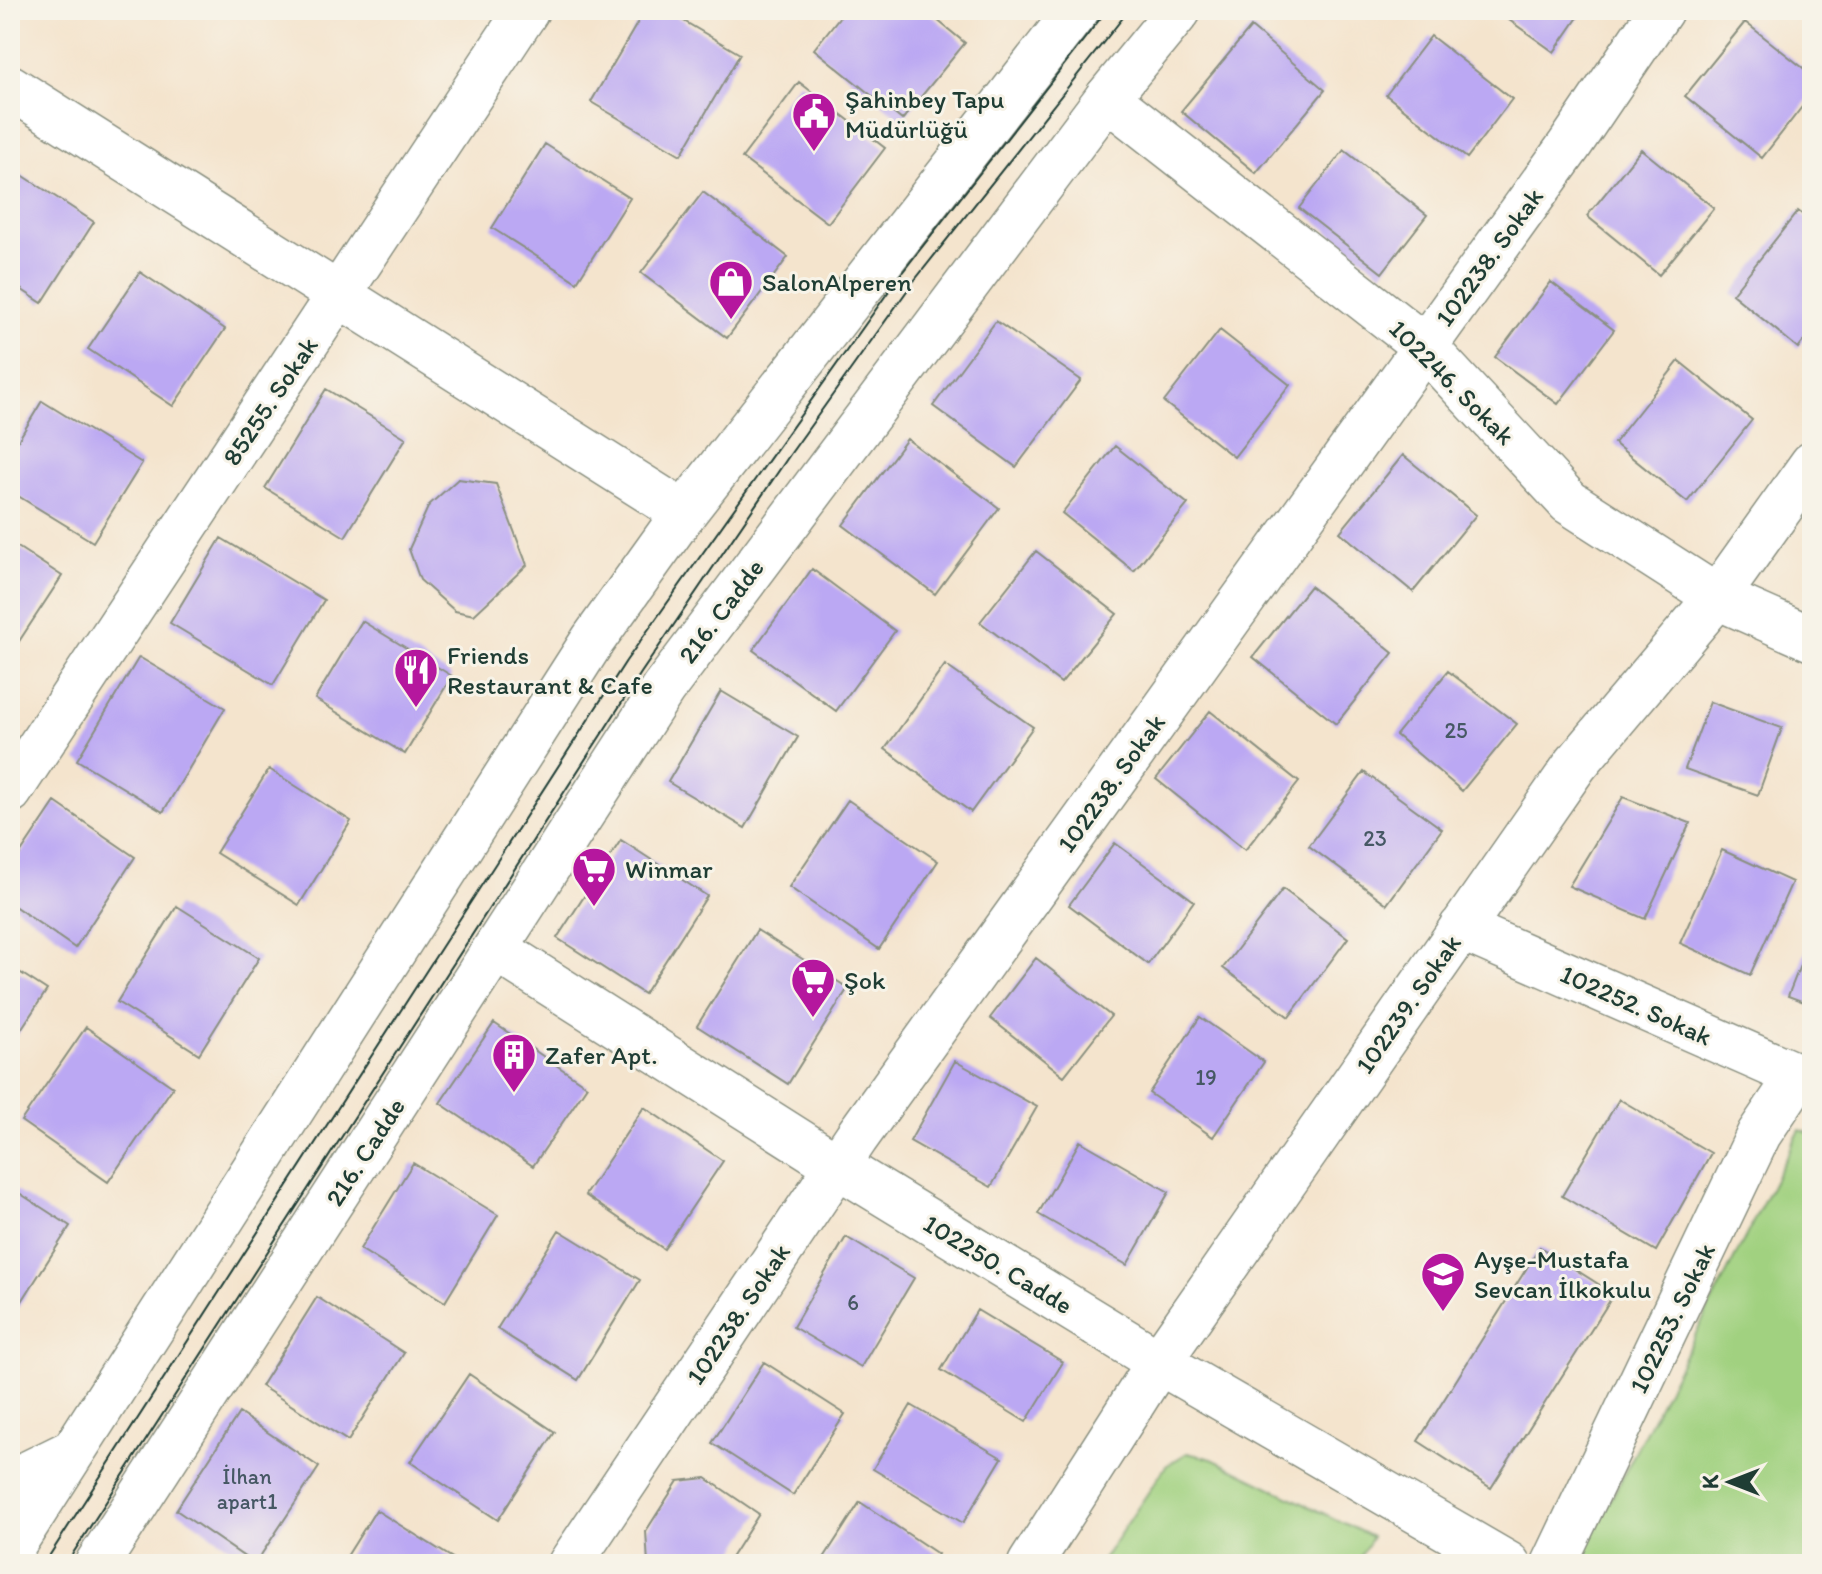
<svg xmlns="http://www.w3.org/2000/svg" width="1822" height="1574" font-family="Itim,sans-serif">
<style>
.green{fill:#a1d180;stroke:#60875a;stroke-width:2}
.building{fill:#bba8f3}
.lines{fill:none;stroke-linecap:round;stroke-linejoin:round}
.minor-casing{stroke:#8a9080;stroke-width:47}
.major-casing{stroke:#8a9080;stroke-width:47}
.minor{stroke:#fff;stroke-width:44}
.major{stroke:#fff;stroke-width:44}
.tram{stroke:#1f3d34;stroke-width:2}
.labels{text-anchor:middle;stroke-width:6;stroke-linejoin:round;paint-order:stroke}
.number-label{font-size:22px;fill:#465864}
.poi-label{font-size:26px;fill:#1f3d34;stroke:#f7f3e8;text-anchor:start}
.street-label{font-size:26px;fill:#1f3d34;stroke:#f7f3e8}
</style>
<rect width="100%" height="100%" fill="#f7f3e8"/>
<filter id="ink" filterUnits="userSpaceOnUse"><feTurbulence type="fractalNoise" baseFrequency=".0125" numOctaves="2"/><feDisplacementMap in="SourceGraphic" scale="16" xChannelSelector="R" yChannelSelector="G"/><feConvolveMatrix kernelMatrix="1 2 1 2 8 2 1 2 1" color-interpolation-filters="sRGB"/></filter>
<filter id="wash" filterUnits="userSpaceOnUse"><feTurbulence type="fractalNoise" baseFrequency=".006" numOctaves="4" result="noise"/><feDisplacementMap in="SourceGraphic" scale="32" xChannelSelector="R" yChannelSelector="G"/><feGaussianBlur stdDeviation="1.8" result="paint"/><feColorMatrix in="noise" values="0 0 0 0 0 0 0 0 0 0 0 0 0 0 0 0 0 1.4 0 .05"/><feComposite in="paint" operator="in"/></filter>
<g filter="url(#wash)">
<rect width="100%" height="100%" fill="#f4e4cd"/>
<path class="green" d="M1800,1130l12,4v430h-234z
M1187,1453l25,6 160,78 -16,27h-251l-3,-3 64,-95z"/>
<g id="blocks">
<path class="building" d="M645,10h20l75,44 -59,101 -90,-53z
M845,10h80l40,33 -63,77 -88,-71z
M1495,10h88l-29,42z
M1745,22l67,53v19l-50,64 -77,-62z
M1251,27l74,63 -69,83 -75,-62z
M1431,36l81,63 -45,59 -81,-63z
M799,82l86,66 -57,75 -86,-65z
M545,144l85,54 -53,84 -85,-54z
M1641,149l73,59 -55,67 -72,-59z
M1344,150l83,65 -45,58 -83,-65z
M10,167l84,55 -52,81 -32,-21z
M703,192l85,65 -61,81 -86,-65z
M1798,211l14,11v108l-14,18 -66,-54z
M140,272l85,57 -52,77 -85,-57z
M1551,282l63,48 -56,74 -63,-47z
M996,321l85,59 -65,87 -83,-61z
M1220,330l70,55 -56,72 -70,-55z
M1679,361l73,59 -65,82 -73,-59z
M326,389l80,49 -61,99 -80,-49z
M42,401l100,62 -49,79 -83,-51v-37z
M907,439l92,69 -64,86 -92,-69z
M1115,446l73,58 -54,67 -72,-58z
M1403,455l73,60 -63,77 -73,-60z
M458,479l38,5 31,81 -53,50 -19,-4 -35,-31 -11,-31 20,-44z
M221,538l103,62 -51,85 -103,-62z
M10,542l52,34 -52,79z
M1036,551l81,63 -56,69 -81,-61z
M812,569l83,62 -59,80 -83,-61z
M1310,586l83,67 -57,71 -83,-67z
M362,621l90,55 -47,78 -90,-55z
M139,657l86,51 -62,104 -86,-52z
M945,665l88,62 -62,85 -86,-63z
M1448,671l69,53 -55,67 -66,-56z
M721,691l77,46 -53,91 -77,-46z
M1710,702l72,26 -24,67 -73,-26z
M1210,711l89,71 -54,68 -89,-71z
M269,769l82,52 -52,84 -83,-52z
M1364,772l78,57 -55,75 -78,-58z
M1623,797l67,26 -45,96 -76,-33z
M848,800l90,61 -59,88 -90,-62z
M55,802l80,55 -60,91 -65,-45v-34z
M621,840l86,56 -63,98 -87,-56z
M1115,843l79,58 -46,63 -79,-59z
M1722,850l70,32 -42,93 -70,-32z
M1283,889l65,49 -59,79 -66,-49z
M177,906l82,52 -60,96 -82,-52z
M757,930l91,58 -60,96 -91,-58z
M1812,935v70l-24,-9z
M1036,958l75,58 -47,60 -74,-58z
M10,966l37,24 -37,56z
M1200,1017l64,45 -51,75 -64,-44z
M494,1023l93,63 -54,80 -93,-63z
M86,1027l87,60 -65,95 -87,-61z
M955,1061l82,46 -46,80 -81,-46z
M1619,1099l92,54 -55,98 -94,-55z
M644,1107l79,54 -59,88 -79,-54z
M1080,1141l89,51 -42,73 -89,-51z
M413,1163l85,52 -53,87 -85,-53z
M10,1187l60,39 -60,94z
M559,1230l81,50 -62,100 -81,-51z
M846,1237l68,41 -53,89 -68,-40z
M1540,1247l74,47 -123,194 -73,-47z
M317,1297l87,56 -56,88 -87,-55z
M977,1310l86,52 -37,60 -85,-52z
M764,1362l81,52 -52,81 -81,-52z
M469,1374l86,58 -57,88 -88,-58z
M911,1405l91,53 -39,65 -90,-54z
M239,1413l80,54 -64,97 -79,-54z
M706,1478l53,36 -32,50h-79l-2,-33 32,-50z
M860,1502l78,52 -7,10h-111z
M376,1510l86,54h-120z"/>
</g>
</g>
<g filter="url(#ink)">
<use href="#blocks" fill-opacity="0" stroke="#8a9080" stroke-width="2"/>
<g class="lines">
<g class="minor-casing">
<path id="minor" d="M10,87l674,426
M1107,98l317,248 145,156 148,95 95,42
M10,791l517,-781
M1461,928l351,154
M496,949l342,217 321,196 349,202
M570,1564l286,-426 713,-992 92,-136
M1030,1564l129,-202 417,-598 141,-167 95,-133
M1554,1564l205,-430 39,-58"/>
</g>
<g class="major-casing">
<path id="major" d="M10,1482l61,-30
M10,1550l583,-910 91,-127 393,-503
M97,1564l566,-875 444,-591 72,-88"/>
</g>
<use href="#minor" class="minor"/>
<use href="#major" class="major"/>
<path class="tram" d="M44,1564l582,-903 275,-387 206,-264
M66,1564l575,-891 150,-220 123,-172 215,-271"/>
</g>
</g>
<defs>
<g id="civic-pin" transform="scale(2.3)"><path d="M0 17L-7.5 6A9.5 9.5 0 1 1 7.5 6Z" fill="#b5179e" stroke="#f7f3e8"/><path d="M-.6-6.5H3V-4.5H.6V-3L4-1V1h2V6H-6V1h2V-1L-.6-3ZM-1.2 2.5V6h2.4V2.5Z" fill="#fff"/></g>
<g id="shop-pin" transform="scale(2.3)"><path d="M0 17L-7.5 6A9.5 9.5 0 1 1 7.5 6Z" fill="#b5179e" stroke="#f7f3e8"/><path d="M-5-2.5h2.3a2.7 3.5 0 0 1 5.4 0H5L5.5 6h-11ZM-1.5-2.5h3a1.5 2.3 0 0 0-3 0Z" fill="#fff"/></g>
<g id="restaurant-pin" transform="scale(2.3)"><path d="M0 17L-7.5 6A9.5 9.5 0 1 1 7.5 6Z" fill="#b5179e" stroke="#f7f3e8"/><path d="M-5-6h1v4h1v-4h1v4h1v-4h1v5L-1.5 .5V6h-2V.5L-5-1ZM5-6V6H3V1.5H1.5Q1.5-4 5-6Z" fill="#fff"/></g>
<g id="supermarket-pin" transform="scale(2.3)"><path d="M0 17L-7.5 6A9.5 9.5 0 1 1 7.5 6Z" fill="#b5179e" stroke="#f7f3e8"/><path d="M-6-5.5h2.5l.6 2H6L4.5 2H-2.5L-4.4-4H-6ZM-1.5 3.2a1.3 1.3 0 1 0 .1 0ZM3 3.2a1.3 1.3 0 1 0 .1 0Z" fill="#fff"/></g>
<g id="building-pin" transform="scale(2.3)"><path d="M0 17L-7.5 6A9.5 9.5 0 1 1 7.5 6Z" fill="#b5179e" stroke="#f7f3e8"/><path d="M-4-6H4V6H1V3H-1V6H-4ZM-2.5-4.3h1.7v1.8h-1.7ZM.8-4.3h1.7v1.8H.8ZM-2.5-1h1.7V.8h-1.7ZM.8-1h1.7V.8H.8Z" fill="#fff"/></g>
<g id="school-pin" transform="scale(2.3)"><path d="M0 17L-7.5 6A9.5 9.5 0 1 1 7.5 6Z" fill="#b5179e" stroke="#f7f3e8"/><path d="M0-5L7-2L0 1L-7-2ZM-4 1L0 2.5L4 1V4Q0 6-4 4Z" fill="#fff"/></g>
</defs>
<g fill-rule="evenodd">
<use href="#civic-pin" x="814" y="114"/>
<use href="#shop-pin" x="731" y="282"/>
<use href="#restaurant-pin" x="416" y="670"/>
<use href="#supermarket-pin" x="594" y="869"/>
<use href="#supermarket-pin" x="813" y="980"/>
<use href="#building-pin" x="514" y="1055"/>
<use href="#school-pin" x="1443" y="1274"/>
</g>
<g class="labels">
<g class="number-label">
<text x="1456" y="738">25</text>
<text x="1375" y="846">23</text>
<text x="1206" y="1085">19</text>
<text x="853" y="1310">6</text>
<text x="247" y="1484">İlhan<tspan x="247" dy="25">apart1</tspan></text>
</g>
<g class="poi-label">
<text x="845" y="108">Şahinbey Tapu<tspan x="845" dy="30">Müdürlüğü</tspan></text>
<text x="762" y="291">SalonAlperen</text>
<text x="447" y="664">Friends<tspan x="447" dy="30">Restaurant &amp; Cafe</tspan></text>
<text x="625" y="878">Winmar</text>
<text x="844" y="989">Şok</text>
<text x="545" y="1064">Zafer Apt.</text>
<text x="1474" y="1268">Ayşe-Mustafa<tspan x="1474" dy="30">Sevcan İlkokulu</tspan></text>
</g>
<g class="street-label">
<text transform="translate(1489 257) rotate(-54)" y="9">102238. Sokak</text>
<text transform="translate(1452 382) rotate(45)" y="9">102246. Sokak</text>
<text transform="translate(270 401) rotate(-56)" y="9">85255. Sokak</text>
<text transform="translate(721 611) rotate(-53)" y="9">216. Cadde</text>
<text transform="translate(1111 783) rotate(-54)" y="9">102238. Sokak</text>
<text transform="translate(1408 1004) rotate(-55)" y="9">102239. Sokak</text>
<text transform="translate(1636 1005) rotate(24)" y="9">102252. Sokak</text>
<text transform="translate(365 1152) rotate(-57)" y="9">216. Cadde</text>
<text transform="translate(998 1264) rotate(31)" y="9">102250. Cadde</text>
<text transform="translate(738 1314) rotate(-56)" y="9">102238. Sokak</text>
<text transform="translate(1672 1318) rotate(-64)" y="9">102253. Sokak</text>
</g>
</g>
<rect width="1822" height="1574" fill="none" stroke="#f7f3e8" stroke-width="40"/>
<g transform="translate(1730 1482) rotate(270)" stroke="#f7f3e8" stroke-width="6" paint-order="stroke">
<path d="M0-6L14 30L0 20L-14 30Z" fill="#1f3d34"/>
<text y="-12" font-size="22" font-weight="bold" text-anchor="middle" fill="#1f3d34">K</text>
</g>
</svg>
